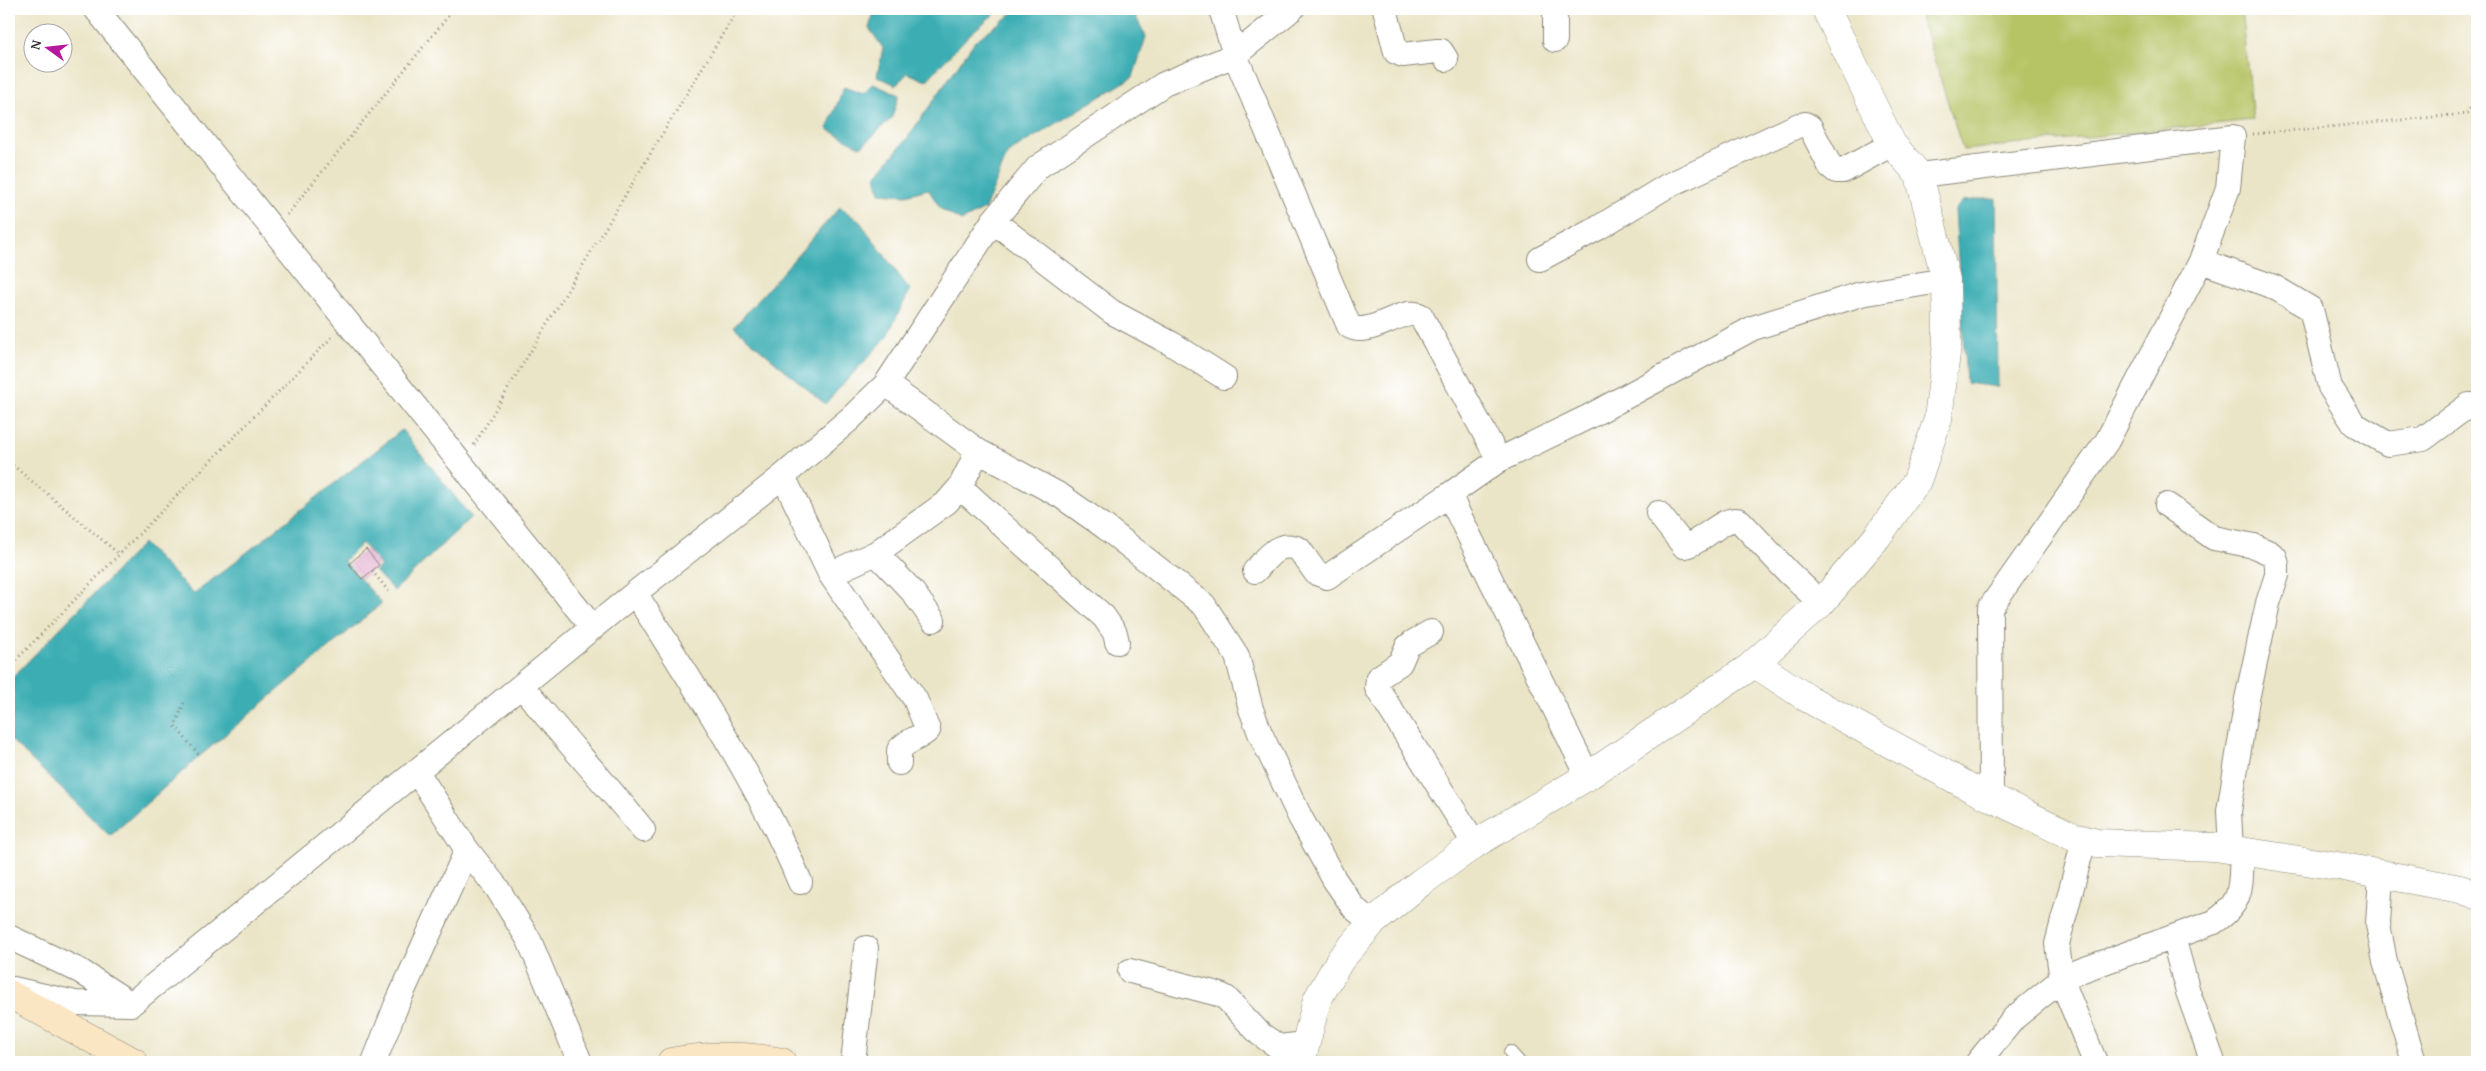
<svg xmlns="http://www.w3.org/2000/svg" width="2486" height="1071" font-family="'Gentium Book Plus',serif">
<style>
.green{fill:#b7c466;stroke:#717848}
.water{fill:#3badb3;stroke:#336c6f}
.building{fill:#e2afd0}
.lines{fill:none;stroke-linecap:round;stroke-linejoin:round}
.service-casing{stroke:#8b887a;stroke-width:14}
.minor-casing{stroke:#8b887a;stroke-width:26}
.tertiary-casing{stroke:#8b887a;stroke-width:29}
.secondary-casing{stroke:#8b887a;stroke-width:29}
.path{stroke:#8b887a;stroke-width:3;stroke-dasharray:1 4;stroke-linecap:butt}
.service{stroke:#fff;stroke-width:12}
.minor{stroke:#fff;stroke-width:24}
.tertiary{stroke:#fff;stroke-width:28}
.secondary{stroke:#fbe6c4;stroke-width:28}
</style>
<rect width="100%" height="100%" fill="#fff"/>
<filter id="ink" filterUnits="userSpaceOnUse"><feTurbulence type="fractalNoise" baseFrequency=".02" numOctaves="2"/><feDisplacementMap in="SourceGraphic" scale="10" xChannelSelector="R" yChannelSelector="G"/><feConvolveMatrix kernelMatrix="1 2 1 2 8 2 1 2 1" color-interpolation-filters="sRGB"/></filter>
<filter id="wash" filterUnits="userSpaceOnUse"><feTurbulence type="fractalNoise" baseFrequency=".0096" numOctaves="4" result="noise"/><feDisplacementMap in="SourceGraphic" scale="20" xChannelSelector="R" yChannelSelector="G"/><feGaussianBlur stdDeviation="1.12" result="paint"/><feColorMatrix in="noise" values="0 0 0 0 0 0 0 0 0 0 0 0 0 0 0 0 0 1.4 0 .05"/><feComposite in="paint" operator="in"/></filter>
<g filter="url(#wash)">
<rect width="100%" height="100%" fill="#ebe5c8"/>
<path class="green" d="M1918,9h323l12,111 -290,30z"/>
<path class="water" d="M875,9h125l-31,26 -43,46 -18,-8 -12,12 -19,-9 6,-28 -14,-20z
M1018,9h114l14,28 -13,40 -125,76 -23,56 -24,12 -20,-12 -13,-20 -22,6 -26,-2 -4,-17 32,-39 67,-96z
M873,84l26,11 -7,23 -31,29 -34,-18 17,-42 19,7z
M1996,198l2,189 -32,-4 -11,-173 8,-9z
M840,207l20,15 50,68 -24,48 -61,66 -91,-77z
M402,430l69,87 -77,74 -19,-20 6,-5 -19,-23 -18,18 38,42 -182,153 -90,80 -101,-98v-57l134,-138 51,51z"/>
<g id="blocks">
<path class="building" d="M366,549l13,16 -17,14 -13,-15z"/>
</g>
</g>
<g filter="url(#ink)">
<use href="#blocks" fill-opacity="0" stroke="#8b887a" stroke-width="1"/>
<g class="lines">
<g class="service-casing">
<path id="service" d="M1510,1052l9,10"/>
</g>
<g class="minor-casing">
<path id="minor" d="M96,9l497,619
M1221,9l14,46 114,271c21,13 53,-21 72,-10l78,144
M1385,9l11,43 7,3 34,-4h4l5,8
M1555,40v-31
M1919,175l314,-38 -5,51 -27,73 -94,180 -117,167 1,191
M993,221l119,91 60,32 52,33
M1540,259l58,-31 69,-42 132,-61 6,-1 5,3 20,39 6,5h7l49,-27
M2201,261l73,26 37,22 19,78 24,37 34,20 35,-5 46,-34h8
M886,384l92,67 83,45 44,31 99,78 33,51 14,53 9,24 40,84 34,62 20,29 18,15
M783,476l47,98 85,125 13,31c-9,9 -21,10 -29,20v13
M960,487l144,130 11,16 2,9
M2167,505l47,33 40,8 16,7 5,4 2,8v10l-9,28 -21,96 -18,112 2,39
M1658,513l26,33c17,-2 41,-32 56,-25l49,52 32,30
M876,553l36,38 21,29
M1255,571c13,-14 23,-31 44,-22l17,24 11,4 122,-82
M830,574l46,-21 71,-51 13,-15 18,-36
M635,593c59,93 122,187 165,289
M1431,632l-19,11 -5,4 -7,16 -22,15 -1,10 98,156
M522,686c39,50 82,95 121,144
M1588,776l-139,-281 50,-35 89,-43 165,-89 108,-34 85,-14
M2084,840l-27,104 5,37 33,81
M467,850l30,38 32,52 51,122
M2381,874l-3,50 7,38 29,100
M9,937l71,34 51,33
M2173,937l15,55 25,70
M1130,971l88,23 8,4 34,36 19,13 26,-3
M13,989l62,14 56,1 504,-411 148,-117 68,-58 35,-34 107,-163 45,-54 126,-83 71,-29 57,-46
M374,1062l22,-56 71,-156 -50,-78
M853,1062l13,-114
M1978,1062l36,-44 42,-34 21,-12 137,-50c31,-20 26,-38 28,-70"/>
</g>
<g class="tertiary-casing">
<path id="tertiary" d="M1754,663l53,35 164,90 103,49 23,6 118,4 129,20 116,22 17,6
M1301,1062l16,-62 23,-40 32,-37 48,-40 55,-39 113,-68 162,-109 71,-64 56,-66 40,-56 21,-62 9,-74 -1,-65 -27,-105 -27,-31 -66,-135"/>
</g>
<g class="secondary-casing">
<path id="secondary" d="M9,994l125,68
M671,1062c36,-7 75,-7 111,0"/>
</g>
<path class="path" d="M2466,113l11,-12
M2253,134l224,-21
M287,215l167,-206
M474,445l264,-436
M9,462l110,92
M372,571l19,23
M9,667l323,-330
M184,703l-9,23 25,30"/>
<use href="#service" class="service"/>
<use href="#minor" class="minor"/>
<use href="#tertiary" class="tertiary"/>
<use href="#secondary" class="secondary"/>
</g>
</g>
<rect width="2486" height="1071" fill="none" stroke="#fff" stroke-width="30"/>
<g transform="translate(48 48) rotate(285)"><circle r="24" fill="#ffffff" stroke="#aaaaaa"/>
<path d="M0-4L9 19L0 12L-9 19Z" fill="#b5179e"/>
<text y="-8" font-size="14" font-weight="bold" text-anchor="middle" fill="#2b2b2b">N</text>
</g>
</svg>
